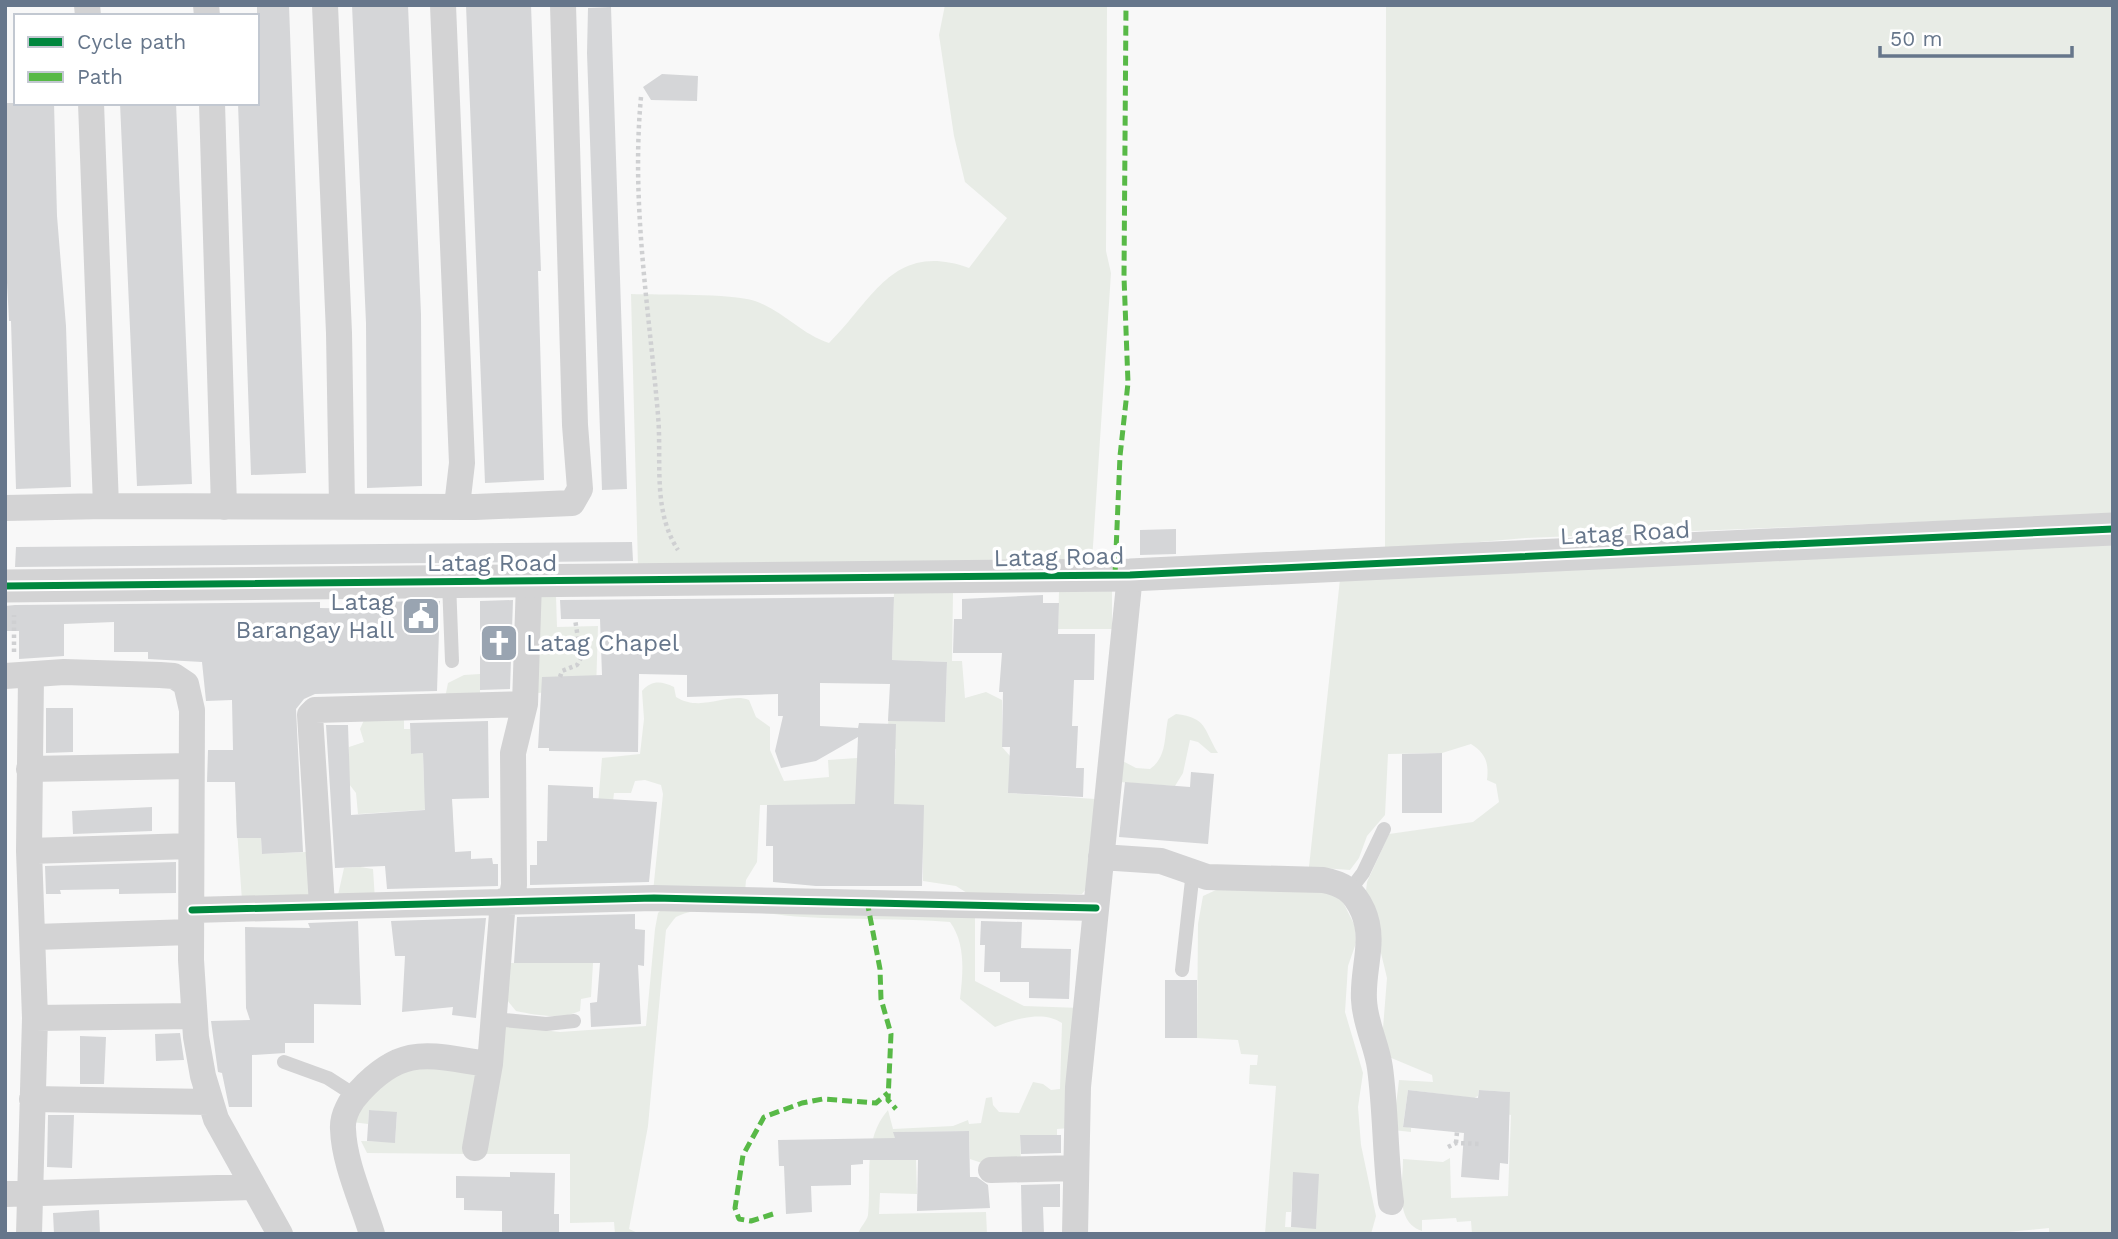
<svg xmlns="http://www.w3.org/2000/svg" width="2118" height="1239" font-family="'Work Sans',sans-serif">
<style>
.green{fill:#e8ece6;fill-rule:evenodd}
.building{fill:#d5d6d8}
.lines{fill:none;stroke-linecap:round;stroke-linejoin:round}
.path{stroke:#cfd0d2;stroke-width:4.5;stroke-dasharray:3.5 3.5;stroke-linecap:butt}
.service{stroke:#d3d3d4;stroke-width:14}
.minor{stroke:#d3d3d4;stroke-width:26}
.tertiary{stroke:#d3d3d4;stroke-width:33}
.quiet{stroke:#58b947;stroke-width:5;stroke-dasharray:10 5;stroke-linecap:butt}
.cycleway-casing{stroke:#fff;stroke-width:11}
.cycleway{stroke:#00873e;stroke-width:7}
.labels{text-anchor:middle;stroke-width:7;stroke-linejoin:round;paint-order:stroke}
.street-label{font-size:24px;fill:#66768b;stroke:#fff}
.poi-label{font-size:24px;fill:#66768b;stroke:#fff;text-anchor:end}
</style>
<rect width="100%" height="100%" fill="#f8f8f8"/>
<path class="green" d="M945,5h162l-1,246 5,22 -19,288 -454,6 -7,-273c29,1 99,-1 124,7 28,10 46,33 74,42 45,-44 64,-102 140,-75l38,-50 -42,-36 -11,-46 -15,-101z
M1386,5h727v509l-587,24 -141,12z
M2113,542v692h-64v-6l-62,6h-515l-1,-13 -14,1 -1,-4 -34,2v11c-28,-9 -19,-47 -19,-72l40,3 7,-4 1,40 57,-2 3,-81 -6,-1 5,-22 -31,-2 -1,6 -4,2 -66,-8 -5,36 8,2v4l-18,-2 6,-50 34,2 -1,-7 -43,-18 -7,-16 5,-63 -21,-87 1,-9 22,-48 84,-12 26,-20 -3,-18 -9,-4c2,-16 -1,-27 -16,-36l-29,9 -54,1 -3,61 -18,21 -8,22 -9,12 -41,-3 31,-288z
M1112,591v38h-54l1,-37z
M894,593h59l-1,68h10l3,37 21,-6 16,8v47l8,9 -1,37 86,6 -9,90 -4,5 -115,-1 -11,-7 -33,-5v-76h-163l-3,57 -11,18 -1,12h-92l10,-98 -2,-9 -16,-5 -10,1 -4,12h-17l-3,25 -14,-1 5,-59 38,-4 4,-35 -2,-28c10,-11 19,-10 32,-4l2,10c25,16 52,-5 73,3l7,17 14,10v23l14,31 45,-4 -1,-17 29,-2 37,18 2,-27 -9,-1 2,-41h9v14l47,1 2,-60 -55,-2z
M556,596l1,31 41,-1 -2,65 -61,2 -1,-96z
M480,674v23l-35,1 3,-15 16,-8z
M404,712v17h6l1,25 12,-1 1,29h20l2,23h6l1,12 -16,-8 -79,5 -2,-21 -7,-9v-37l15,-5 -4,-13 4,-9z
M1176,714c32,4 27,15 42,39h-7l-13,-11 -8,-2 -7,33 -8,13 -56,-4 -2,-24 19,10 14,1c17,-12 14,-31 18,-50z
M243,811l17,9 2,34 44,-2 4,45 -68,4 -6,-86z
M360,867l13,2 2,31 -37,-5 6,-27z
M1311,887l30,11 14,28 1,17 -8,23 -3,46 18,61 -5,34 3,38 15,71 -5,18h-106l11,-148 -27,-2 1,-19h7l1,-10 -17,-1 -3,-14 -41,-2 1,-114 5,-28 13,-6zM1294,1173l24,1 -2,54 -31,-1 1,-15h5z
M665,906l310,2v73l49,25 57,2 -11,120 -13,1v6l-37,1 1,27 -36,1 -15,-5 -1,-28 -73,1 20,28 1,34 -37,-1 -1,21 107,-2 1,22h-129c2,-7 9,-13 10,-19 4,-37 -6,-75 20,-105l5,19 60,-3 15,-6 1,4 12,-1 5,-25 6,-1 1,8 6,7 20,1 14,-31 10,2 8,6 9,-1 2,-66c-19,-13 -47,-4 -67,4l-35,-28c3,-26 6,-55 -10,-77 -49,-4 -97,-2 -146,-5 -31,-1 -99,-16 -128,0 -3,3 -7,9 -10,13l-18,196 -19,103 11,5h-25l-1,-12 -44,1v-69h-85l14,-125 10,-3 51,6 86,-6 9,-97 3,-16z
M509,963h84l-2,34 -10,2 -1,12c-19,9 -44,4 -64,0l-9,-11z
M405,1066l77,3 -15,85 -100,-1 -6,-12 34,1 2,-29 -28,-3 -1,14 -16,-2 2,-13z"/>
<path class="building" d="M257,5h32l17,468 -55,2 -13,-372h19z
M352,5h56l13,309 1,172 -55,2 -1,-165z
M466,5h65l10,266h-3l6,209 -59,3z
M611,7l16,482 -25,1 -15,-437 1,-45z
M662,74l36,2 -1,25 -46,-1 -8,-13z
M5,103h49l3,113 9,110 5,161 -55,2 -5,-168h-2l-4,-77z
M120,103h56l16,381 -55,2z
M1176,529v25l-36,1v-25z
M632,542l1,19 -618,6 1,-20z
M1043,595v8h16l-1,31h37l-1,46h-20l-2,46h6l-2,42h8l-1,29 -75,-4 2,-46h-8l1,-55h-4l3,-39h-49l1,-34h8v-20z
M894,597l-2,63 55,2 -2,60 -57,-1 2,-37 -70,-1v43l38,2 1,-5 37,1 -2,80 30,1 -2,81h-106l-43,-4v-36h-7l1,-41 88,-1 3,-67 -42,24 -35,7 -6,-17 8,-35h-5v-22l-91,3v-22l-48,-1 -1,78 -89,-1v-3h-11l4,-71 60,-2 -2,-56h-39l-1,-19z
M513,600l-3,89 -30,1v-89z
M440,601l-3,90 -122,3 -11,5 -8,10 7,143 -41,2 -1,-16h-24l-2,-56h-28l1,-32h25l-1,-50 -26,1 -4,-39 -54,-3v-7h-34v-30l-50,2v32l-45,3v-28h-14v-25l10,-1 305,-3v6l46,1v-7z
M46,708h27v44l-27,1z
M488,721l1,77 -37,1 3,53 16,-1v8l21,-1 1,6h5v22l-111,3 -2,-23 -50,2 -9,-143h22l3,90 74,-5 -2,-57 -12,1 -1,-31z
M1442,753v60h-40v-59z
M1191,772l23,2 -6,70 -89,-7 6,-55 65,5z
M548,785l45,2v11l64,4 -8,80 -119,3v-20h7v-24h10z
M152,807v24l-79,3 -1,-23z
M176,862v31l-57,1v-5l-59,1 1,4h-15l-1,-28z
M635,914v15l10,1 -1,36 -6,-1 3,59 -50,3 -1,-24 7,-1 3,-39h-86l3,-46z
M486,918l-10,100 -24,-3 1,-8 -51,5 3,-56h-10l-4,-35z
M358,921l3,84 -47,-1v39h-29v10l-33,2v52h-23l-7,-34 -4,-1 -7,-51 39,-1 -4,-12 -1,-81 65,1 -2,-5z
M981,921l41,1 -1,26 50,1 -2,50 -40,-1v-16h-29v-10h-16l1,-27h-5z
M1165,980h32v58h-32z
M180,1033l4,27 -28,1 -1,-27z
M80,1036l26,1 -2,47h-24z
M1408,1090l70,8 1,-8 31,2 -2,72 -8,-1 -1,17 -38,-3 3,-44 -61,-6z
M369,1110l28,2 -2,31 -28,-2z
M48,1115h26l-2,53 -25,-1z
M969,1131l1,46h7l11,8 2,23 -73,3 1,-51h-55v4l-12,1v20l-40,1 1,26 -26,2 -2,-48h-5l-1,-26 117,-2 -2,-6z
M1020,1135h41v18l-40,1z
M510,1172l45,1 -1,41h5v20h-57v-23l-38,-1v-12h-8v-22l54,1z
M1293,1172l26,2 -3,55 -25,-2z
M1060,1184v23h-17l1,27h-22l-1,-49z
M99,1210l1,24h-46l-1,-21z"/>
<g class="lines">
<path class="path" d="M641,97c-10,107 8,212 17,318 4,45 -6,95 20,135
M553,643l23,-1
M14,652v-37
M560,677l2,-6 15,-6 4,-7 -6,-39
M1456,1143l1,-11
M1448,1147l8,-4 25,1"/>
<path class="service" d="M449,582l3,79
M1350,890l13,-17 21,-44
M1182,970l11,-99
M494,1019l52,5 28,-3
M284,1062l44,16 28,18"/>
<path class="minor" d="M87,5l1,11
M206,5l1,11
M325,5l14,328 3,173
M443,5l19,458 -5,43
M91,103l15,403
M212,103l12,404
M5,508l101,-2 369,1 97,-4 8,-14 -5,-64 -12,-420
M5,676l59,-4 96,3 14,1 12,8 6,26 -1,250 5,77 7,39 13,43 64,115
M29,769l161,-3
M29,851l162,-5
M1101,857l60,4 46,16 116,3c21,4 31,11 40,31 13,30 -1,58 1,89 1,24 13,45 16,68 6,44 5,89 11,134
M511,901l3,-16 -1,-132 12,-49 4,-122
M322,905l-12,-190 5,-5 210,-6
M192,910l462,-12 442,10
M35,937l156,-5
M35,1018l159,-2
M32,1099l177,3
M475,1148l15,-84 13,-163
M991,1170l85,-2
M5,1194l248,-7
M29,1234l6,-216 -6,-167 2,-175
M372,1234c-10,-33 -28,-71 -29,-105 -1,-14 8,-29 17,-38 45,-49 72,-34 130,-27
M1075,1234l3,-147 52,-512"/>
<path class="tertiary" d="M5,586l1125,-11 983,-46"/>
<path class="quiet" d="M1115,575l5,-119 8,-73 -4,-106 2,-272
M867,901l13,68 1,30 10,35 -3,66 8,9
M773,1214l-22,7 -12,-2 -4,-11 8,-53 21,-38 38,-14 21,-4 53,4 12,-10"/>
<g class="cycleway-casing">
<path id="cycleway" d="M5,586l1125,-11 983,-46
M192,910l462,-12 442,10"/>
</g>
<use href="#cycleway" class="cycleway"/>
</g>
<defs>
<g id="civic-square" transform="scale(2.0125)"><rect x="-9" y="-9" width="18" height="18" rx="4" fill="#99a4b1" stroke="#fff"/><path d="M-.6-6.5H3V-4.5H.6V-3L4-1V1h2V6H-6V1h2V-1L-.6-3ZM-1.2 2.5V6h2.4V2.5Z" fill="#fff"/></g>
<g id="church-square" transform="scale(2.0125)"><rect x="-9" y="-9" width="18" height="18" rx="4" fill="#99a4b1" stroke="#fff"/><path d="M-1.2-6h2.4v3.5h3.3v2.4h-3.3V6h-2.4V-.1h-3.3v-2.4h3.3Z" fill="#fff"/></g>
</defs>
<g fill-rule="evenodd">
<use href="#civic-square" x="421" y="616"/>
<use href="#church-square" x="499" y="643"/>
</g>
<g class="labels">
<g class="street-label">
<text transform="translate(1625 533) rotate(-3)" y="8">Latag Road</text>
<text transform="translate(1059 557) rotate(-1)" y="8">Latag Road</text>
<text x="492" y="571">Latag Road</text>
</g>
<g class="poi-label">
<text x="394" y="610">Latag<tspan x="394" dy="28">Barangay Hall</tspan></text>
<text x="526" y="651" text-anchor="start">Latag Chapel</text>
</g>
</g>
<rect width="2118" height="1239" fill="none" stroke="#66768b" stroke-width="14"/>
<rect x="14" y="14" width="245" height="91" fill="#ffffff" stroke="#c2c8d1" stroke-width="2"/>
<rect x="28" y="37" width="35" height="10" fill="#00873e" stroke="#c2c8d1" stroke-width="2"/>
<text x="77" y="49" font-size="21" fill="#66768b">Cycle path</text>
<rect x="28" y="72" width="35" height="10" fill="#58b947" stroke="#c2c8d1" stroke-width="2"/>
<text x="77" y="84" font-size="21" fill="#66768b">Path</text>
<path d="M1880 46v10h192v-10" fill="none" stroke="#66768b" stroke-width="3.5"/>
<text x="1890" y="46" font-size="21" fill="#66768b" stroke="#ffffff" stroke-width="5" paint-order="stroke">50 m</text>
</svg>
